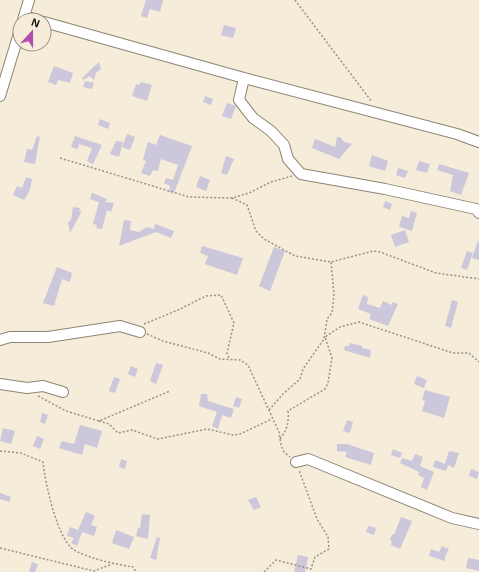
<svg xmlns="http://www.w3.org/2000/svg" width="479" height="572" font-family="Arial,sans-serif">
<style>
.building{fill:#ccc7da}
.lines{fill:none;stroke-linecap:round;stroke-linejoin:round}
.minor-casing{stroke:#8d8574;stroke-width:12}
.path{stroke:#999285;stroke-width:1.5;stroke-dasharray:2 2;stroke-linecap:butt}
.minor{stroke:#fff;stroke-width:10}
</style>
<rect width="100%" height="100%" fill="#f5ecda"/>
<path class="building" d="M146,0h17l-3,12 -10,-3 -3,9 -6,-2z
M224,25l12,3 -3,10 -12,-3z
M99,62l2,7 -5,4 -2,7 -4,-4 -7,4 -1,-2z
M54,66l19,7 -3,10 -12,-3 -2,5 -8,-3z
M85,81l9,2 -2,6 -9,-2z
M141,82l11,3 -5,16 -15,-5 4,-12 3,1z
M205,96l8,3 -2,6 -8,-3z
M227,103l9,3 -5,13 -9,-3z
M100,119l10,4 -2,6 -10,-4z
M127,134l8,3 -5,13 -8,-3z
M160,135l32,11 -18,47 -5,-1 1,-6 -6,-3 2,-5 7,2 5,-15 -17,-6 -3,12 -5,-1 -3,6 -9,-3 5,-12 -3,-1 5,-18 8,3z
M37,136l3,1 -5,27 -11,-2 3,-13 5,1z
M75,136l27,9 -9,19 -6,-3 5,-13 -13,-4 -1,5 -7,-2z
M337,137h3l4,5 8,2 -13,15 -27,-11 3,-9 20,8z
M116,141l7,1 -4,15 -9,-3z
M372,155l16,6 -3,10 -16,-5z
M226,156l8,3 -7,16 -6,-2z
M419,161l11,3 -3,9 -11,-3z
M439,164l30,9 -8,22 -11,-4 3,-16 -16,-5z
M398,168l10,3 -3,7 -9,-3z
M200,176l10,4 -4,11 -10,-4z
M26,177l6,2 -2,11 -6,10 -11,-5 4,-9 5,2z
M92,193l15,6 -2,3 9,1 -3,9 -4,-2 -5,19 -6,-1 1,-3 -4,-1 6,-22 -9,-3z
M385,201l7,3 -2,6 -7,-3z
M73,207l7,1 -1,4 3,-1 -12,22 -2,-11 3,-2z
M411,211l6,2 -5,18 -13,-4 3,-11 7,2z
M124,220l7,1 -1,9 9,2 8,-5 7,2 1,-5 19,7 -3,7 -15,-6 -37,14z
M405,230l4,12 -14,5 -4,-12z
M478,241h1v19l-7,-2z
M202,246l41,12 -6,17 -32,-11 3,-8 -8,-3z
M274,247l11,4 -15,40 -11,-5z
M467,251l6,2 -6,17 -6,-2z
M57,267l15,6 -2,9 -8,-3 -8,27 -11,-3z
M363,295l5,2 -1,7 13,4 3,-7 9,4v-3l6,2 -10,22 -19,-7 2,-5 -13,-5z
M452,300l6,2 -7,26 -6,-2z
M350,343l12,3v2l9,2 -1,8 -26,-8 1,-4h4z
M156,363l7,2 -7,19 -6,-3z
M131,366l7,3 -3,8 -7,-3z
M417,376l10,4 -3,8 -10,-4z
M114,377l6,2 -5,14 -6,-2z
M425,390l25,7 -6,21 -22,-7 3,-10 -3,-1z
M201,394h6l1,7 26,8 -3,9 -9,-3 -4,14 -6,-3 5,-14 -18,-6z
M236,397l6,2 -3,9 -6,-2z
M42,413l6,2 -3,9 -5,-2z
M347,420l6,2 -3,11 -7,-2z
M80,425l22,6 -5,17 -12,-4 -3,11 -23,-7 3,-7 12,3z
M3,428l12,3 -4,13 -11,-3z
M37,436l7,3 -4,10 -7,-3z
M337,444h10l27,9 -3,12 -26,-8 2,-5 -10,-1z
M393,449l9,4 -2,5 -9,-3z
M449,451l10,2 -5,15 -6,-3 -2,6 -13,-4 2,-7 10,4z
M415,454l8,3 -3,9 14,6 -7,18 -6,-3 3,-9 -6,-3 1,-3 -19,-9 2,-5 10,3z
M121,459l6,2 -2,8 -6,-2z
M471,469l8,3 -2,7 -8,-3z
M0,493l11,4 -2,5 -9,-3z
M256,497l5,10 -7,3 -6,-10z
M86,512l9,4 -4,9 6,2 -3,9 -12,-4 -5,14 -6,-3 3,-5 -7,-2 3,-9 8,3z
M142,514l8,1 -2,24 -12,-3 2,-8h2z
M401,517l11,4 -12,28 -9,-4 1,-4 -2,-1 2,-6 2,1z
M368,526l8,2 -2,7 -8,-3z
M116,530l18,7 -5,12 -17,-6z
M157,537l3,1 -4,22 -6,-2z
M442,546l7,3 -4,8v4l-16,-5 2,-7 8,3z
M298,555l10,2 -3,15h-11z
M468,558l11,2v11l-13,-3z
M32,562l6,2 -3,8h-6z"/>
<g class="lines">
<g class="minor-casing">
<path id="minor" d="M24,16l14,4
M23,20l6,-20
M44,22l200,56 213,56 22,8
M244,78l-5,22 14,18 18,13 13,14 4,14 13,15 84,15 91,20 3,4
M0,96l20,-66
M0,340l10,-3h38l72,-11 20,6
M0,384l27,4 16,-2 20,6
M296,462l12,-3 144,59 27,6"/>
</g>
<path class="path" d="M295,0l77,102
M60,158l129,39 43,1 17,-5 22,-11 21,-6
M232,198l15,7 9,26 8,8 31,17 36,6 42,-11 7,1 56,21 43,6
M144,324l34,-14 28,-14 15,-1 13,28 -7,30 2,5
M147,334l16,7 45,12 12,6 20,1 8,5 31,67 2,13 3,7 6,5
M38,396l28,15 33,10 71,-30
M269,410l15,-17 16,-14 3,-10 21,-30 3,-20 5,-6 2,-18 -3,-33
M99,421l10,3 9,9 14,-3 26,9 49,-10 26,6 7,-1 32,-15
M280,439c7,-9 9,-16 8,-28l37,-22 3,-6 4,-25 -7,-21 15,-10 19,-5 94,31h16l10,9
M0,451l21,2 22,9c2,20 14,77 31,88 16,9 41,14 59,17l3,5
M0,548l94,23 18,-7
M264,572l12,-12 35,9 4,-12 14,-8 -1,-12 -11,-18 -18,-49"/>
<use href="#minor" class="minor"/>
</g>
<g transform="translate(32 32) rotate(21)"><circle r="19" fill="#f5ecda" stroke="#9a9486"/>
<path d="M0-3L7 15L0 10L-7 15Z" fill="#b34cb0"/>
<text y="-6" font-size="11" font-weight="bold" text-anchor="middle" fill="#120f09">N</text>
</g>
</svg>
